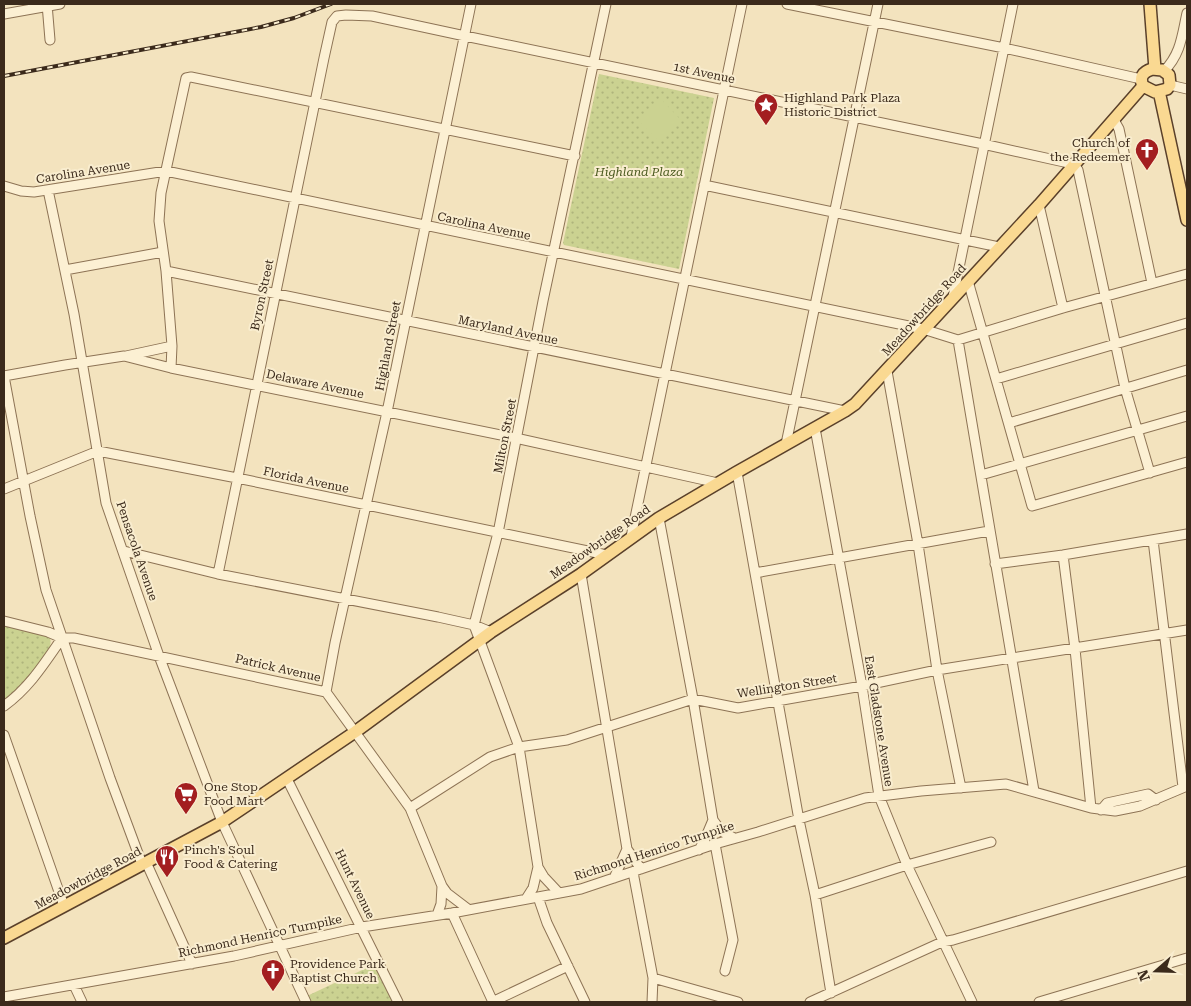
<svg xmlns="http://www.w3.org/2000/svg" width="1191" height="1006" font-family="'Roboto Serif',serif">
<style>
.grass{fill:url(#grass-dots)}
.pitch{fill:#cbd291}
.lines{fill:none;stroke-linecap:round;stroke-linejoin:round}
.minor-casing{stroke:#8d7355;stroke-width:11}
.major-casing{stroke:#5a402a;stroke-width:14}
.minor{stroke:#fcf0d3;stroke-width:9}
.major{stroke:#fad992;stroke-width:11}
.rail-casing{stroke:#3b2a1b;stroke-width:4}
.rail{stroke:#f9edcf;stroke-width:2;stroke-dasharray:5.5;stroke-linecap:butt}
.labels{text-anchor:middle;stroke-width:4;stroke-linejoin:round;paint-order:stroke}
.street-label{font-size:12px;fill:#3b2a1b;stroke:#f9edcf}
.poi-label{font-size:12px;fill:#3b2a1b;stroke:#f9edcf;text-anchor:start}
.park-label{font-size:12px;font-style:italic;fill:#4b5a1f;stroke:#f9edcf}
</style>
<defs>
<pattern id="grass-dots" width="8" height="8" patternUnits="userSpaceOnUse" patternTransform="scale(1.25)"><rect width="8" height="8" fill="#cbd291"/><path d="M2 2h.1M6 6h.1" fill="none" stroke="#afb47c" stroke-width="1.8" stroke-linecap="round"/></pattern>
</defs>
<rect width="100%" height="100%" fill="#f3e3be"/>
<path class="grass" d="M599,74l115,24 -35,171 -115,-24 -1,-2z
M4,625l39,8 7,5c6,18 -33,52 -46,63z
M375,964l18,38h-83l-3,-6z"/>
<path class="pitch" d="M662,100l19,20 -22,22 -20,-21z"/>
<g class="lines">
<g class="minor-casing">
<path id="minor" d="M47,4l3,36
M787,4l217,44 137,31
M4,14l56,-10
M1164,71c17,-17 18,-36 23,-58
M1170,85l17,4
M1114,120l5,9 33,154
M704,185l295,62
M4,186l17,5 13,1 132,-21 757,158 35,11
M48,190l26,124 32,189 53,153 63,166 84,180
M1039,205l24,103
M65,270l98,-18
M166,271l679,140
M968,281l64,225 155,-44
M953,297l60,-293
M958,340l76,451
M958,340l105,-32 124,-34
M126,356l46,-10
M171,368l1,-22 -6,-75 -7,-50 2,-28 25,-115 5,-1 384,79
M887,371l31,173 19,126 24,118
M4,376l61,-11 59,-9 47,12 349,71 198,44
M4,376l26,140 16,74 64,188 32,86
M996,379l191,-56
M1009,423l178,-53
M815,428l47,258 17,110 28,69 65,137
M786,444l92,-440
M737,472l62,348 16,75 16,98
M981,475l206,-59
M4,489l94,-38 139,27 370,77
M659,518l34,181 20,121 -8,19 -6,11
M631,537l111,-533
M1153,540l30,247
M124,551l94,23 220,43 36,8 17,7
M1063,555l12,94 16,159
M995,564l68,-9 124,-21
M755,573l234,-42
M218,574l106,-516 8,-36 5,-6 9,-1 26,1 93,20 518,108 90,20 5,6 47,218 25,85
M581,574l46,275 14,20
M4,621l44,11 14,6h12l252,54 84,116 32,78 5,7 21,16
M326,692l9,-49 52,-231 84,-408
M4,706c25,-18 40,-42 58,-68
M4,735l60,171
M287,779l111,223
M410,808l80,-51 29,-10 48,-7 126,-41 45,9 124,-22 75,-16 250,-40
M1101,810l6,-7 41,-9 8,6
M713,820l8,11 13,7
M715,844l18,96 -8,31
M146,862l46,102
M633,872l20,106 -1,24
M614,878l13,-29
M559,893l-15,-16 -6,-10 -19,-120 -45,-122 24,-92 45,-232 63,-297
M815,895l92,-30 84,-23
M538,897l9,26 38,79
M526,899l7,-11 5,-21
M452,913l41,89
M437,915l4,-11 1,-18
M653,978l85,24
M74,985l8,17
M4,997l230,-41 128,-29 90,-14 129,-24 134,-45 43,-12 107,-34 56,-7 85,-7 85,24 24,3 25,-5 47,-20
M492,1002l76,-36
M810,1002l132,-60 11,-2 234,-69
M1039,1002l148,-44"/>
</g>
<g class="major-casing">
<path id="major" d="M1150,4l5,65
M1152,69l10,1 7,5 1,10 -3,4 -12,3 -12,-6c-4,-9 0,-14 9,-17z
M1159,91l28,129
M4,938l218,-116 133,-90 136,-100 90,-58 78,-56 78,-46 108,-61 10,-7 184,-199 104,-119"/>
</g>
<use href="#minor" class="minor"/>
<use href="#major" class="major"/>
<g class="rail-casing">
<path id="rail" d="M4,76l257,-49 33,-9 37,-14"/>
</g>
<use href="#rail" class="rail"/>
</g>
<defs>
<g id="sight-pin" transform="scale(1.25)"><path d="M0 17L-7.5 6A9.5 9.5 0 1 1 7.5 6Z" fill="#a31e20" stroke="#f9edcf"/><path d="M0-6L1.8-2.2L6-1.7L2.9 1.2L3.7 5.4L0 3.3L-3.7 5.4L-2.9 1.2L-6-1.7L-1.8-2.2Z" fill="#fff"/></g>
<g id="church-pin" transform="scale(1.25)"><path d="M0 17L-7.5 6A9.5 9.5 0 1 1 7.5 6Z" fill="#a31e20" stroke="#f9edcf"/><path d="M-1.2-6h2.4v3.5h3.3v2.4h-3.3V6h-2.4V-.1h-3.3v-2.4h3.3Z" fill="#fff"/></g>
<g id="supermarket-pin" transform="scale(1.25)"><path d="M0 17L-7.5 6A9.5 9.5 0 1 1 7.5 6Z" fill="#a31e20" stroke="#f9edcf"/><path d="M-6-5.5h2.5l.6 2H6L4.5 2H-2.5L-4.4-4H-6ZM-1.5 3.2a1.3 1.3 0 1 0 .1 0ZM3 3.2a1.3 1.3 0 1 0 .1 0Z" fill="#fff"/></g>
<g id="restaurant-pin" transform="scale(1.25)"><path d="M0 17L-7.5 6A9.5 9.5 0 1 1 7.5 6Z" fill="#a31e20" stroke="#f9edcf"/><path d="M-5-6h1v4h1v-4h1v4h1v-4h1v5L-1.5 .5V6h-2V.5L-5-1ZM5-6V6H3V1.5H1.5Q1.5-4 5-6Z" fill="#fff"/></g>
</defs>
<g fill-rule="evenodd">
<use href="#sight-pin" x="766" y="105"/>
<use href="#church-pin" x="1147" y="150"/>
<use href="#supermarket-pin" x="186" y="794"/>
<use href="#restaurant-pin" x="167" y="857"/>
<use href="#church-pin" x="273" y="971"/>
</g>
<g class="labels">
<g class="street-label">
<text transform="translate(704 73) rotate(12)" y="4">1st Avenue</text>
<text transform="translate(83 172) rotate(-9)" y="4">Carolina Avenue</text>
<text transform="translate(484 226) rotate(12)" y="4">Carolina Avenue</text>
<text transform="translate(262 295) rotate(-78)" y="4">Byron Street</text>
<text transform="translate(924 310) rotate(-48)" y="4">Meadowbridge Road</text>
<text transform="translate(508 330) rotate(12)" y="4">Maryland Avenue</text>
<text transform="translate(388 346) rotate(-79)" y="4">Highland Street</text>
<text transform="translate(315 384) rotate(12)" y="4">Delaware Avenue</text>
<text transform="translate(505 436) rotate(-79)" y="4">Milton Street</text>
<text transform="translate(306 480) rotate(12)" y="4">Florida Avenue</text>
<text transform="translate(600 542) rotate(-35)" y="4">Meadowbridge Road</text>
<text transform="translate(137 551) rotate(71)" y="4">Pensacola Avenue</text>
<text transform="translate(278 668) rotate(13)" y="4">Patrick Avenue</text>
<text transform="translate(787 686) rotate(-9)" y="4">Wellington Street</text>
<text transform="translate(879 721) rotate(81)" y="4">East Gladstone Avenue</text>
<text transform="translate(654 851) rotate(-18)" y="4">Richmond Henrico Turnpike</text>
<text transform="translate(88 878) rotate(-28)" y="4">Meadowbridge Road</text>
<text transform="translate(355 884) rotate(64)" y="4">Hunt Avenue</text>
<text transform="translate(260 936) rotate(-12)" y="4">Richmond Henrico Turnpike</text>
</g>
<g class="poi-label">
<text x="784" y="102">Highland Park Plaza<tspan x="784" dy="14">Historic District</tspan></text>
<text x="1130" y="147" text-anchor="end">Church of<tspan x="1130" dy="14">the Redeemer</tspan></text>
<text x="204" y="791">One Stop<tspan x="204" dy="14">Food Mart</tspan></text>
<text x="184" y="854">Pinch's Soul<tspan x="184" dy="14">Food &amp; Catering</tspan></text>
<text x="290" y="968">Providence Park<tspan x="290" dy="14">Baptist Church</tspan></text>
</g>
<g class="park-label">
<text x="639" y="176">Highland Plaza</text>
</g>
</g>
<rect width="1191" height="1006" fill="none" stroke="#3b2a1b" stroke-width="10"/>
<g transform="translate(1156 971) rotate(250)" stroke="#f9edcf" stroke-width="4" paint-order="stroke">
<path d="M0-4L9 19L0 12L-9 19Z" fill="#3b2a1b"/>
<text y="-8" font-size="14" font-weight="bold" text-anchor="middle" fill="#3b2a1b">N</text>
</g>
</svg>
